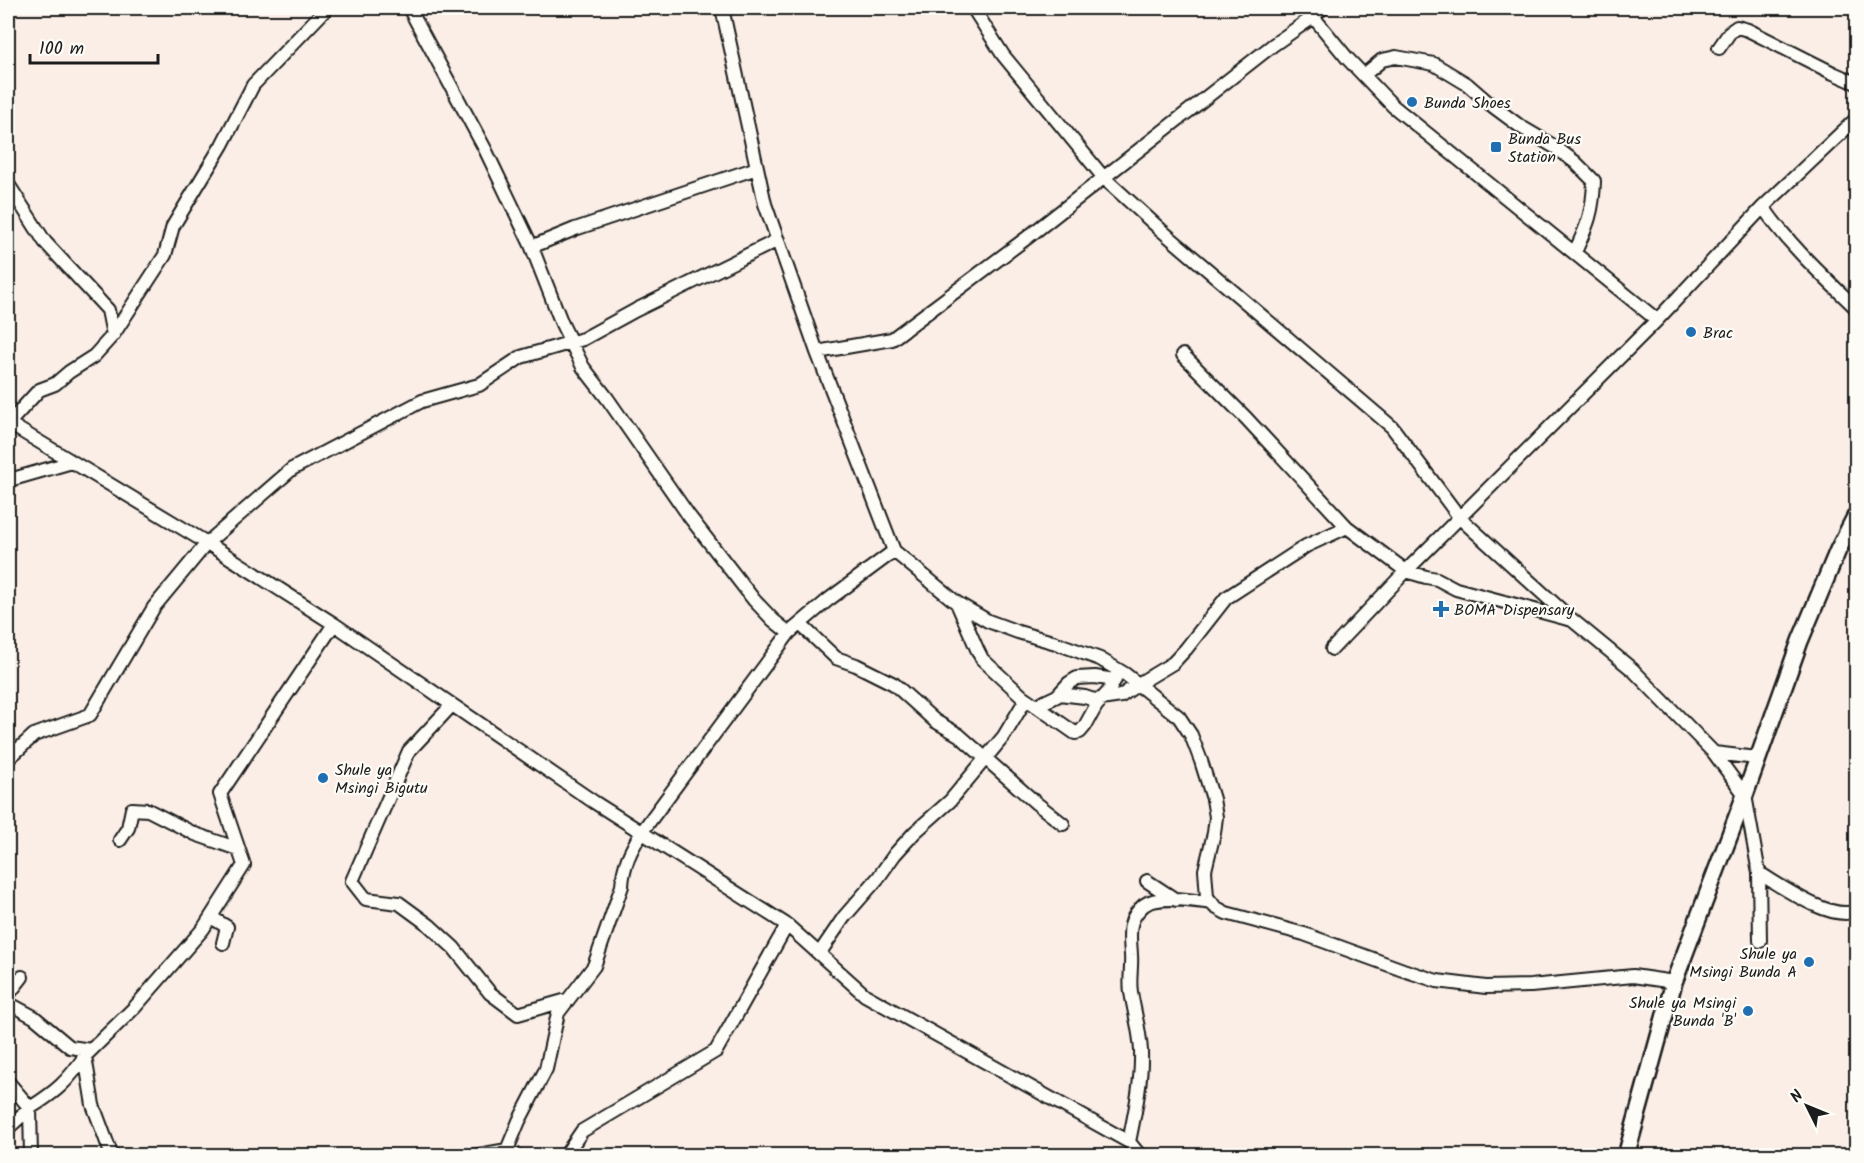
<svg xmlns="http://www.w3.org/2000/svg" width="1864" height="1163" font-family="Kalam,sans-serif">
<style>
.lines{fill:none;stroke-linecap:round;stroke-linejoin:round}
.minor-casing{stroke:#1c1c1c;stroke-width:16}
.major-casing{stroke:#1c1c1c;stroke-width:20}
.minor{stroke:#fdfcf7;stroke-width:12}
.major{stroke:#fdfcf7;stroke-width:15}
.poi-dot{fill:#1f6fb2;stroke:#fdfcf7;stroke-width:2}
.labels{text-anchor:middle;stroke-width:4.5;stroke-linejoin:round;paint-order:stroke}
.poi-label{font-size:16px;fill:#1c1c1c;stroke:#fdfcf7;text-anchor:start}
</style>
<rect width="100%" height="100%" fill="#faeee6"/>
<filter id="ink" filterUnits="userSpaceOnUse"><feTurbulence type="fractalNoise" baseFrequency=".0167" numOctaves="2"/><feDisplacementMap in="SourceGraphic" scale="12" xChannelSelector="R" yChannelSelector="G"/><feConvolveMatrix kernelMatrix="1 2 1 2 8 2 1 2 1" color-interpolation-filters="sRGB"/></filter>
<g filter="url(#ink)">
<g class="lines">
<g class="minor-casing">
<path id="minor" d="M409,8l76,141 46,96 31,79 21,43 24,31 82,118 65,84 19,20 16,13
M722,8l43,196 52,148 77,199 63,52 31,18 30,11 38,11 44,16 25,15 54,43 12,18 10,26 12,38 3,18 -2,16 -9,37 2,27 8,10 11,6 78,21 99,36 34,11 49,6 45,-1 102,-10 41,6
M973,8l30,47 101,123 57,52 231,197 68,91 111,101 62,51 81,83 31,42 14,78c22,13 72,49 97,38
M1306,8l41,50 46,48 264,214
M1719,48l11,-16 7,-5 11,3 85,43 23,10
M1364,75l18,-15 14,-3 38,7 33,20 23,20 31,23 34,20 20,15 19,19c-1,31 -6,43 -19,71
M8,184l37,58 63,68 5,25
M1763,207c27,39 59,68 93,101
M531,245h5l39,-16 182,-61
M817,352l75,-13 136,-102 245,-192 40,-28 9,-9
M1183,355l63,63 101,109
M8,423l199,120 127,81 260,178 193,123 78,70 264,147 9,11 5,3
M8,424l31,-34 16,-6 14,-12 25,-16 19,-21 52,-80 8,-29 49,-81 31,-60 74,-77
M8,478l5,1 59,-17
M957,603l20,46 5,10 40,37 53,37 5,-1 5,-6 11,-20 13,-15 10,-20
M800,624l36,34 20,7 38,19 41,37 24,14 77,68 27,21
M1332,649l74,-78 251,-251 106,-113 93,-88
M1059,694l26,3 9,3 27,-4 17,-12 35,-21 13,-14 40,-51 80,-52 41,-19 59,44 20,6 11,2 19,10 112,30
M452,705l-43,46 -57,130 14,18 33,4 30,22 25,23 36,45 28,21 49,-14
M1036,706l21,-10 12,-13 8,-5 18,-1 20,3
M1714,753l43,5
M8,759l26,-24 56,-20 64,-108 53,-64 85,-74 130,-68 57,-16 42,-28 62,-18 53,-29 142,-70
M120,840l8,-12 4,-19 16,1 47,24 43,15
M1759,873l1,68
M1147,881l29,19
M211,917l16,10 -4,16
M819,954l25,-37 34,-39 17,-24 20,-22 35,-31 54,-65 22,-37
M8,995l14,-18
M8,1003l26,14 36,30 21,3
M8,1082l22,26c27,-17 37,-26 55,-52
M8,1128l22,-20 1,48
M1129,1142c6,-30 13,-61 12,-91 -1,-20 -7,-40 -10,-59 -2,-12 1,-25 0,-37 -1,-20 -5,-35 13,-50 14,-11 52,-4 68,-2
M507,1150l11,6
M112,1156l-19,-51 -8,-49 50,-49 68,-78 41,-64 -24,-71 114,-170
M473,1156l34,-6 12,-29 27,-52 12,-56 36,-47 28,-80c1,-21 9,-36 19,-53l148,-200 39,-33 66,-49
M565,1156l17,-25 134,-80 71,-126"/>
</g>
<g class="major-casing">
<path id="major" d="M1626,1156l48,-174 71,-187 55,-154 38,-91 18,-35"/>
</g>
<use href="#minor" class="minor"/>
<use href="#major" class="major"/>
</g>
</g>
<g class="poi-dot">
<circle cx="1412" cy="102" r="6"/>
<rect x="1490" y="141" width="12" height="12" rx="3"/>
<circle cx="1691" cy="332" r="6"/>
<path d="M1438 600h6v6h6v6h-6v6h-6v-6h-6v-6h6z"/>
<circle cx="323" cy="778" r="6"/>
<circle cx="1809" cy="962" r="6"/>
<circle cx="1748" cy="1011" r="6"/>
</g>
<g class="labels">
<g class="poi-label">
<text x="1424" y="108">Bunda Shoes</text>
<text x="1508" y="144">Bunda Bus<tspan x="1508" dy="18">Station</tspan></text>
<text x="1703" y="338">Brac</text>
<text x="1454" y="615">BOMA Dispensary</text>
<text x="335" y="775">Shule ya<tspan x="335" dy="18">Msingi Bigutu</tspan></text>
<text x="1797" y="959" text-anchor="end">Shule ya<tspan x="1797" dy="18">Msingi Bunda A</tspan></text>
<text x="1736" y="1008" text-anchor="end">Shule ya Msingi<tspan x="1736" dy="18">Bunda 'B'</tspan></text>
</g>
</g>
<rect width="1864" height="1163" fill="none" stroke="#fdfcf7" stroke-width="30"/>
<rect x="15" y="15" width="1834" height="1133" fill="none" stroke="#1c1c1c" stroke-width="2" filter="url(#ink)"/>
<g transform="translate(1807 1106) rotate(313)" stroke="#fdfcf7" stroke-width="4.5" paint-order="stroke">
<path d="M0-4.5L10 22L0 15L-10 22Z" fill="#1c1c1c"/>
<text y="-9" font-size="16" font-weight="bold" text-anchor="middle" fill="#1c1c1c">N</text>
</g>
<path d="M30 54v9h128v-9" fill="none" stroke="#1c1c1c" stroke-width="3"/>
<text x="39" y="54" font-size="18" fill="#1c1c1c" stroke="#fdfcf7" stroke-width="4.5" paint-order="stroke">100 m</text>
</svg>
